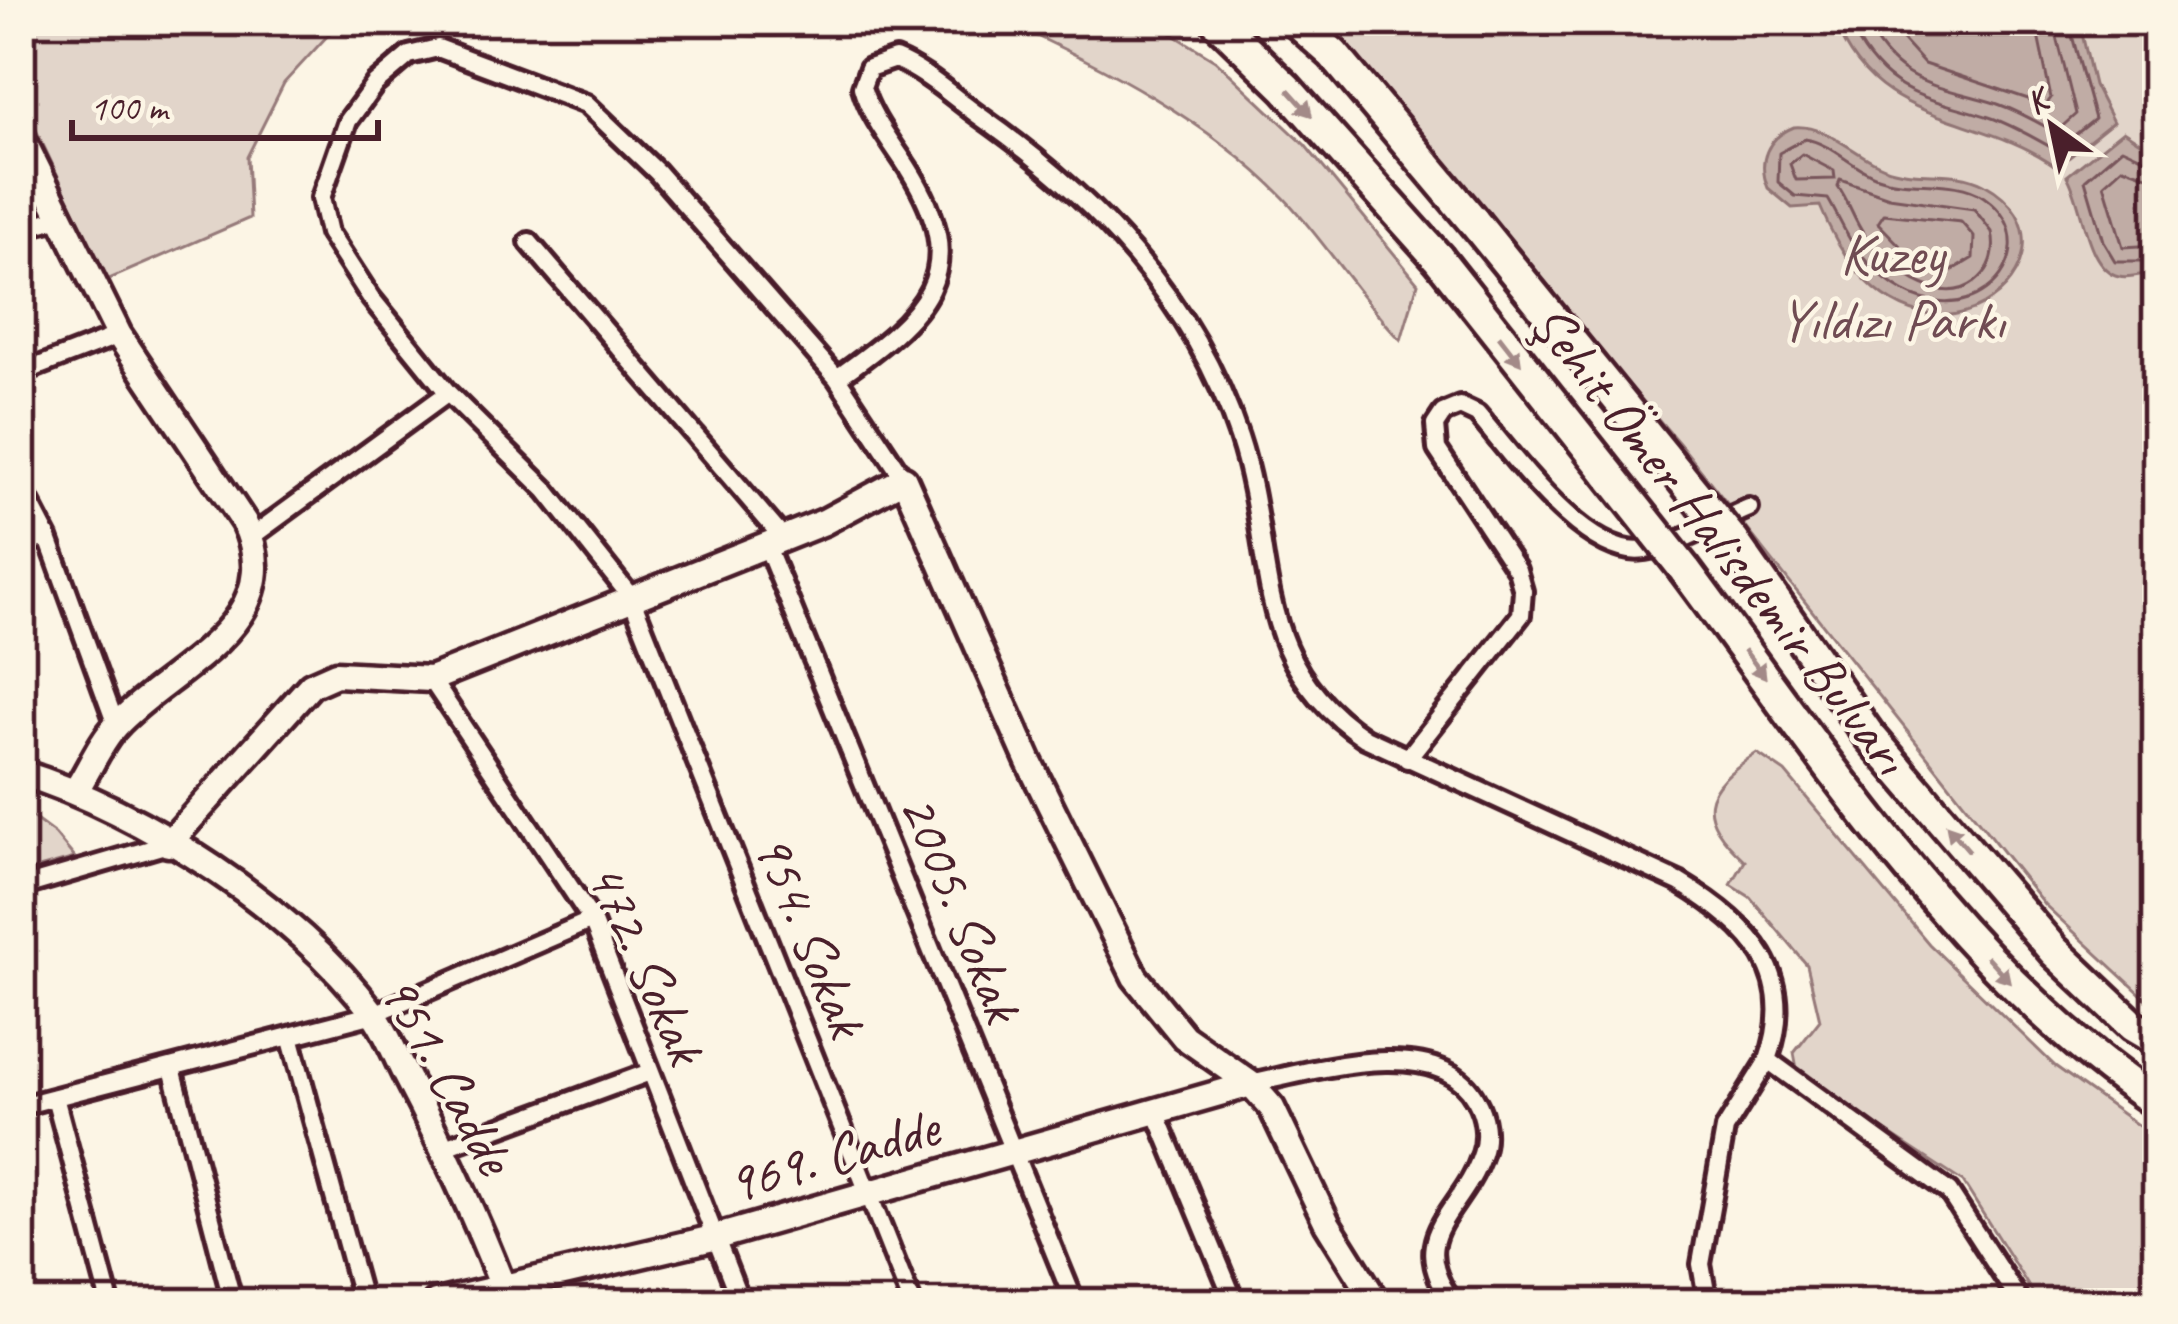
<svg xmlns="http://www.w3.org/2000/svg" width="2178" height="1324" font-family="Caveat,sans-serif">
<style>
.green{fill:#e2d5ca;stroke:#967a7a;stroke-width:3}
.water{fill:#c0aca5;stroke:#917474;stroke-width:3}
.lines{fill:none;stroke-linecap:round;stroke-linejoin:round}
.shore{stroke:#79575c;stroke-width:3}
.street-casing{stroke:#4a1f2b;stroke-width:26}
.secondary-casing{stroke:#4a1f2b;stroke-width:33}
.highway-casing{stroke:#4a1f2b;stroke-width:39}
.street{stroke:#fcf5e5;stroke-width:16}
.secondary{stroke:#fcf5e5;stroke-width:24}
.highway{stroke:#fcf5e5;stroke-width:30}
.highway-bridge-casing{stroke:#4a1f2b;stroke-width:39;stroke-linecap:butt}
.highway-bridge{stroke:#fcf5e5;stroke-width:30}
.oneway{fill:#a38a88}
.labels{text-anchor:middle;stroke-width:9;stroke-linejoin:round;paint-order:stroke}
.park-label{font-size:57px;fill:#704c53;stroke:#fcf5e5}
.street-label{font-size:57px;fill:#4a1f2b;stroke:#fcf5e5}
</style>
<rect width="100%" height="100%" fill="#fcf5e5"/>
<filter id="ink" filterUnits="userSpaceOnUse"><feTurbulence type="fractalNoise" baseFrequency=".00833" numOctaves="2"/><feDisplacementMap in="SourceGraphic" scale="24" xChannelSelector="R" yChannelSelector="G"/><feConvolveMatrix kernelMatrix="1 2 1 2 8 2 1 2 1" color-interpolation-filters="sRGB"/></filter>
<g filter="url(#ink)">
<path class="green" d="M21,21h320l-57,62 -37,74 3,61 -143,62 -86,-182z
M673,21h238c-75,13 -166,27 -238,0z
M1004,21h147l64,39 90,85 113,138 -17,57c-43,-44 -75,-98 -117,-142 -76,-78 -182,-133 -280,-177z
M1315,21h842v988l-113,-105 -360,-455z
M1757,753l28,19 144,172 126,122 102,73v164h-118l-76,-121 -165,-108 -4,-21 26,-33 -13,-55 -57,-68 -19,-12 14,-24c-51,-47 -45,-71 12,-108z
M21,809l34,25 20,24 -54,15z"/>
<path class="water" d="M1835,21h244l15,64 19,37 -56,45c-81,-58 -180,-37 -222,-146z
M1794,127c37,-3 64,34 100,43 29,8 62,-1 90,14 125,68 -72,246 -164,22l-28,2 -24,-20c-11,-27 -1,-50 26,-61z
M2123,131l34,22v119c-12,1 -27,7 -38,4 -34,-7 -36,-75 -52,-100z"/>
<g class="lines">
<path class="shore" d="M1848,21c34,74 72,74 141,96 24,8 45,21 67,33l39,-31 -27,-98
M1864,21c33,66 70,63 131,82 22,7 41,19 61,29l20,-18 -23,-93
M1885,21l39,43 122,41 5,-7 -16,-77
M1805,139c26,4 47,29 72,38 33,12 78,0 107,20 79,56 -30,171 -124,57 -14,-17 -21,-37 -32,-55l-33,-3 -17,-14 1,-29z
M1802,154l32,17 1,8 -39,1 -6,-16z
M2157,164l-35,-16 -37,32 18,61 12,20h42
M2157,179l-34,-12 -19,17 19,63 34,-2
M1840,180l49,17 85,12 18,23c4,19 0,37 -17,50 -36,27 -89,-16 -110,-46 -11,-15 -16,-34 -27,-49z
M1884,214l77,8 13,15 -1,21 -23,14 -41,-17 -31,-32z"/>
<g class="street-casing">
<path id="street" d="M21,228l41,-10
M529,242l254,296
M21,373l98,-38
M837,378c87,-62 138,-104 71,-210 -16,-25 -38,-52 -46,-81l7,-19 26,-9c30,12 57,37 83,56 117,82 215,183 261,322 39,118 8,223 126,301l314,144c72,43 120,92 89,178l181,132 72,111
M904,479l-67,-101 -180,-206 -71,-68 -148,-56 -29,7 -34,29 -27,37 -27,77 8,35 42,65 77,95 98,97 85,107 281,706
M21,486l27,52 68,187
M251,537l197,-144
M21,542l27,-4
M766,544l309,759
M431,679l161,241 149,383
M1407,759l114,-144 2,-24 -6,-21 -80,-121 -2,-24 8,-12 17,-7 17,8c34,39 109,146 168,136 34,-5 72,-29 104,-42
M21,887l147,-43
M290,1036l73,267
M172,1068l61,235
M1251,1084c60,-13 190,-52 225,16 9,16 12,37 6,54 -19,60 -80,79 -29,149
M55,1097l55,206
M21,1106l353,-92 218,-94
M1156,1112l79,191
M443,1148l207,-76
M1708,1303l-7,-39 24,-135 43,-69"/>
</g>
<g class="secondary-casing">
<path id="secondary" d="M21,136l98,199 125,187c49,102 -77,147 -128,204 -16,17 -27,44 -40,64
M21,773c121,37 275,137 352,240 14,19 23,44 34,65 38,73 73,148 102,225
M168,844l143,-159 25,-11 95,5 393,-157 80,-43 125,283 106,215 49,60 67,47 21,24 55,115 50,80
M436,1303l277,-65 538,-154"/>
</g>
<g class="highway-casing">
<path id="highway" d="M1217,21l69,67 152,170
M1296,21l37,33 141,168
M1733,541l135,193 186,217 79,75 24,14
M1685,570c137,184 280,405 472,533"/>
</g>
<use href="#street" class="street"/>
<use href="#secondary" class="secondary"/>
<use href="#highway" class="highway"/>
<g class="highway-bridge-casing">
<path id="highway-bridge" d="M1474,222l259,319
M1438,258l247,312"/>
</g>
<use href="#highway-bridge" class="highway-bridge"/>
</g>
<defs><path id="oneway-solid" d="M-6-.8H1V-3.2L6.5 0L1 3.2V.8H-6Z" transform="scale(3)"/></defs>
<g class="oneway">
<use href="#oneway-solid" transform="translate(1300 103) rotate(48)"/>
<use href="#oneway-solid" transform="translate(1510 350) rotate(52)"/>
<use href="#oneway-solid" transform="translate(1755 664) rotate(53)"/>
<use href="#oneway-solid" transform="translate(1958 838) rotate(-131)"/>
<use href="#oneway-solid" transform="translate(1998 969) rotate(48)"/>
</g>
</g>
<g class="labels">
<g class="park-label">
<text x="1892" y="273">Kuzey<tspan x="1892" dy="66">Yıldızı Parkı</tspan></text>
</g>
<g class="street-label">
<text transform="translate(1721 538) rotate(52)" y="20">Şehit Ömer Halisdemir Bulvarı</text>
<text transform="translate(962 907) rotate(68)" y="20">2005. Sokak</text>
<text transform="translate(811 934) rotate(68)" y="20">954. Sokak</text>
<text transform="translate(647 962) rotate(66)" y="20">472. Sokak</text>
<text transform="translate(448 1073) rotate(61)" y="20">951. Cadde</text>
<text transform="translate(832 1154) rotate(-16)" y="20">969. Cadde</text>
</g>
</g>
<rect width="2178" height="1324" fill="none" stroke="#fcf5e5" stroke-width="72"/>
<rect x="36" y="36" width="2106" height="1252" fill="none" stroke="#4a1f2b" stroke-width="4.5" filter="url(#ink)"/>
<g transform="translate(2052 126) rotate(327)" stroke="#fcf5e5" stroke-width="9" paint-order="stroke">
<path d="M0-9L21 45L0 30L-21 45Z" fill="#4a1f2b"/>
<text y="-18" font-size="33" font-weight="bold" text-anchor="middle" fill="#4a1f2b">K</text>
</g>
<path d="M72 120v18h306v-18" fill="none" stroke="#4a1f2b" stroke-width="6"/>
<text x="90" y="120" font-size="36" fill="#4a1f2b" stroke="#fcf5e5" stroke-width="9" paint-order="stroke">100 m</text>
</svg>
